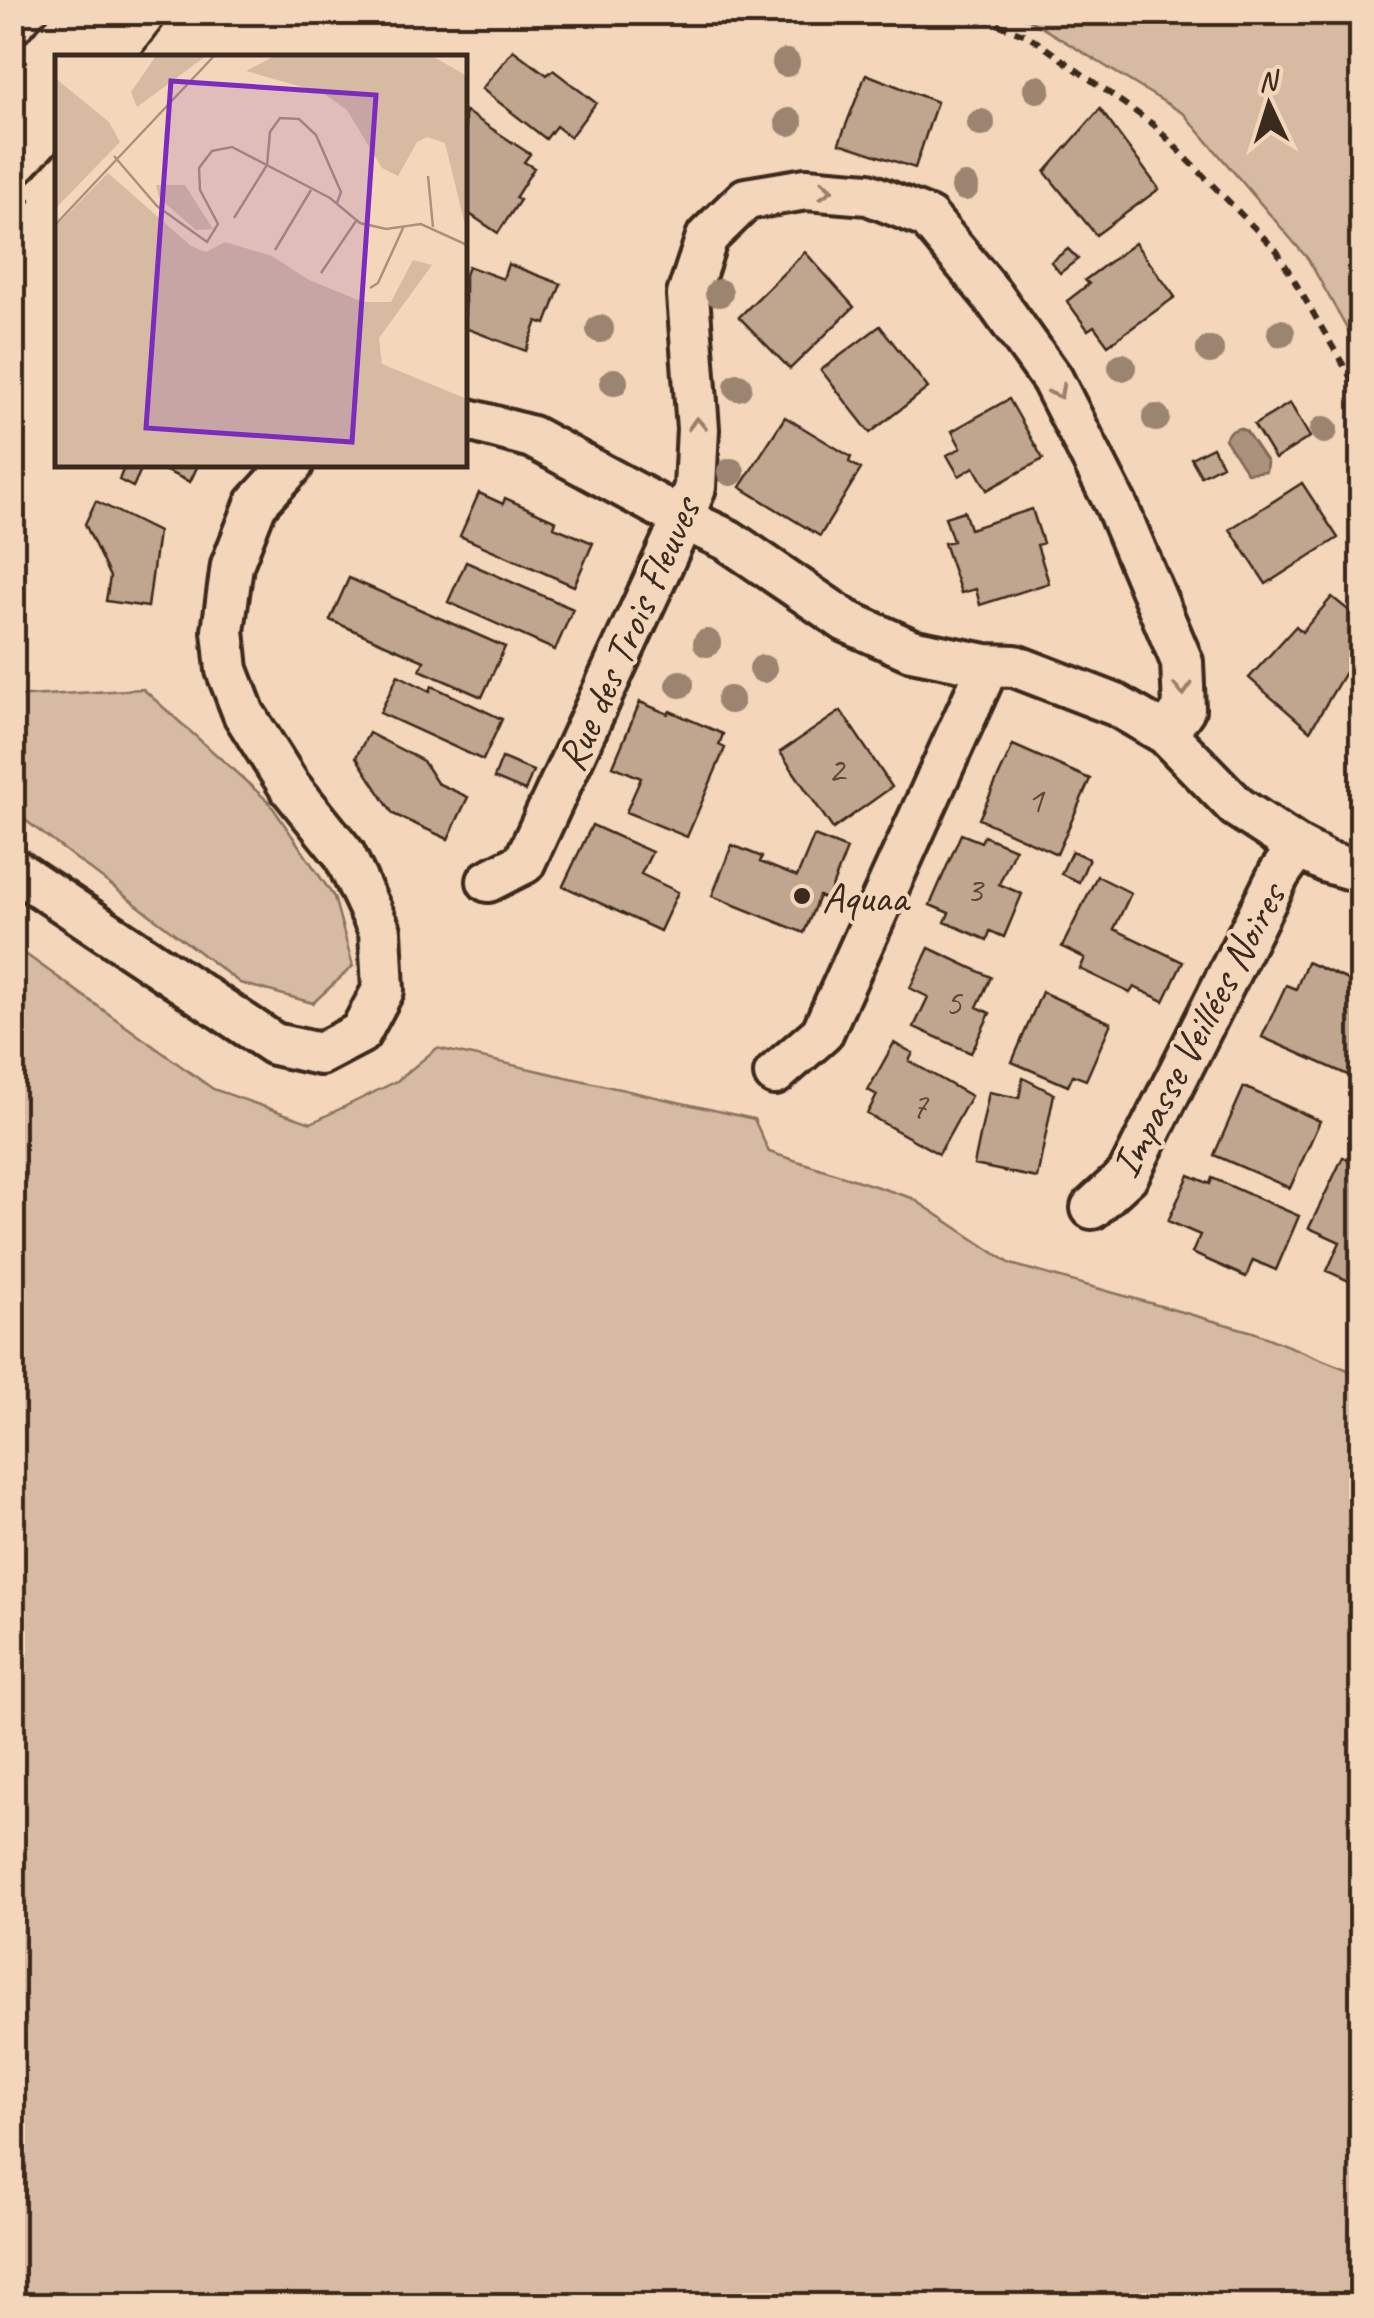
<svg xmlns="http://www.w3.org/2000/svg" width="1374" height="2318" font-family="Caveat,sans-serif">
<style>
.green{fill:#d6baa1;stroke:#887260;stroke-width:2.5}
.water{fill:#aa927c;stroke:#7e6856;stroke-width:2.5}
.building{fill:#c0a68f;stroke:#3b2a1e;stroke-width:2.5}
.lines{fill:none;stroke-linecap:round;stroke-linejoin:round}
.minor-casing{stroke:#3b2a1e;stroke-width:48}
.primary-casing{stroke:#3b2a1e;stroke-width:62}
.path{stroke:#3b2a1e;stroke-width:6;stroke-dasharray:10 8;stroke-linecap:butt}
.minor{stroke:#f4d6ba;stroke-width:40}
.primary{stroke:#f4d6ba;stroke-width:55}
.tree{fill:#9b846f}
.oneway{stroke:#98806c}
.poi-dot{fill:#3b2a1e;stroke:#f4d6ba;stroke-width:4}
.labels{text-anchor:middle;stroke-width:8;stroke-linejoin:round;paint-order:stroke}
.number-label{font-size:38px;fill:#5c493a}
.street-label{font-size:42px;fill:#3b2a1e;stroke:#f4d6ba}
.poi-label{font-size:42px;fill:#3b2a1e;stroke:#f4d6ba;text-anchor:start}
.inset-road{fill:none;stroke:#aa917c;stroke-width:2.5}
.view{fill:#7b2cbf;fill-opacity:0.15;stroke:#7b2cbf;stroke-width:5}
.inset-edge{fill:none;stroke:#3b2a1e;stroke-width:5}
</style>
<rect width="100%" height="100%" fill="#f4d6ba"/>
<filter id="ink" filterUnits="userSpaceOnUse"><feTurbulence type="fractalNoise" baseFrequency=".01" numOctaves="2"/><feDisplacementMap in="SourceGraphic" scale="20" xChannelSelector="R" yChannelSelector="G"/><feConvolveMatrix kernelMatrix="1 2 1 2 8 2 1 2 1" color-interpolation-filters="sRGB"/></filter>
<g filter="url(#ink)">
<path class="green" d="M1018,13h343v341l-53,-95 -124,-145z
M143,689l126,113 65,95 19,69 -40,37 -73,-20 -227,-172v-114z
M13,945l200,144 98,34 86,-42 40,-33 317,71 15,33 143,46 99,66 242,68 108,43v930h-1348z"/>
<path class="water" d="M1239,428l7,3 21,31 -1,9 -19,2 -22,-34 4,-7z"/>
<path class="building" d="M513,50l34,25 6,-5 43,33 -26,34 -14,-11 -10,13 -64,-50z
M866,74l71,28 -22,66 -76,-25z
M1100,109l59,80 -63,46 -51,-63z
M465,111l65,43 -6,8 10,6 -19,30 5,2 -22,33 -33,-22z
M1135,243l40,54 -67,48 -14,-19 -6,4 -21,-29 22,-17 -4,-4z
M1068,249l10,10 -18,14 -9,-11z
M805,252l49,55 -64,62 -51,-52z
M508,264l53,20 -15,40 -9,-3 -11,30 -61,-23v-53l3,-9 35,13z
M880,326l48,62 -58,45 -49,-63z
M1009,399l34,60 -56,31 -13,-23 -15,9 -12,-21 14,-7 -9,-17z
M1290,403l20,34 -35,22 -21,-34z
M785,417l66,40 -2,5 12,7 -41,67 -80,-49z
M1213,447l9,18 -21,11 -10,-18z
M125,465h18l-10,22 -14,-7z
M153,465h45l-8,17z
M1302,483l36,55 -72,46 -36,-55z
M479,493l24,11 2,-6 51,23 -2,6 39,16 -19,43 -114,-50z
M96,501l62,31 -10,75 -42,-6 4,-24 -25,-53z
M1032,509l11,34 -6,2 12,38 -69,22 -4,-16 -15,4 -17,-50 9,-2 -8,-24 19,-6 6,18z
M466,562l107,47 -18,41 -107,-48z
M349,578l156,69 -23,50 -62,-27 4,-9 -94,-41z
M1332,597l30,24v23l-52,87 -61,-53 47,-52 6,6z
M398,675l32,16 2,-5 70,33 -19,41 -103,-47z
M640,702l28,12 2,-3 53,23 -4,11 6,3 -38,89 -61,-25 15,-34 -28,-12z
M841,711l51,76 -59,42 -53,-77z
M369,733l54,28 14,22 31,14 -20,42 -55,-25 -37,-57z
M1013,745l77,34 -33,75 -78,-35z
M502,758l31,13 -8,20 -31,-13z
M592,825l60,27 -11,22 37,18 -18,39 -97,-45z
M961,834l20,8 3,-6 31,13 -16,35 23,10 -18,43 -14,-6 -3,9 -42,-18 4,-9 -19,-8z
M814,836l33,13 -20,51 -8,-4 -15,37 -92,-37 20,-51 30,12 -2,5 37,15z
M1072,851l17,8 -10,23 -18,-8z
M1097,876l34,17 -17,36 69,33 -19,39 -30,-14 -4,6 -50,-24 5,-11 -23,-11z
M929,948l62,29 -14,30 13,6 -19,40 -57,-26 14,-30 -18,-9z
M1307,962l55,24 -7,17 7,3v62l-5,11 -95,-42 24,-52 10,4z
M1042,992l69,31 -25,57 -13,-5 -5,11 -56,-24z
M894,1043l19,10 -4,8 62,35 -32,58 -72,-40 10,-19 -9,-5z
M1023,1078l31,16 -17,84 -63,-13 15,-73 30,6z
M1244,1087l76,34 -30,67 -76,-33z
M1343,1157l19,9v121l-35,-16 13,-29 -31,-14z
M1189,1175l21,9 2,-6 87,38 -23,54 -23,-10 -7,17 -54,-24 8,-18 -32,-14z"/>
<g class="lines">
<g class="minor-casing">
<path id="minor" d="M465,419l67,18 151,82 45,21 118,81 65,29 75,15 29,1 101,39 50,29 71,73 61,40 29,15 35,10
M12,868l262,176 46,10 40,-21 23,-43 -3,-59 -36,-77 -54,-67 -46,-73 -17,-44 -4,-39 9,-66 24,-61 36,-39
M488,881l36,-18 159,-344 12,-32 3,-58 -10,-134 19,-58 39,-38 60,-10 62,5 60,24 64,77 60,84 65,128 65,155 2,47 -18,25
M775,1074l47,-41 159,-351 5,-17
M1092,1208l36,-33 151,-301 19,-27"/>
</g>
<g class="primary-casing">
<path id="primary" d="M101,58l36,-46
M12,98l82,-86
M12,157l46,-50"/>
</g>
<path class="path" d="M964,12l65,24 125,89 123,126 85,146
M12,220l18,-22"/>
<use href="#minor" class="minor"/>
<use href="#primary" class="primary"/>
</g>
<g class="tree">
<circle cx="786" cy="63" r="14"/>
<circle cx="1037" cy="89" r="14"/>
<circle cx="789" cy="122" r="14"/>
<circle cx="981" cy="123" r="14"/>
<circle cx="965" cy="187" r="14"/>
<circle cx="719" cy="293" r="14"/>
<circle cx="600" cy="329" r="14"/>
<circle cx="1281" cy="333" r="14"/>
<circle cx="1210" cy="350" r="14"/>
<circle cx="1122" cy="367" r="14"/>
<circle cx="614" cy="382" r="14"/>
<circle cx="738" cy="387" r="14"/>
<circle cx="1156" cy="418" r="14"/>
<circle cx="1324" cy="430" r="14"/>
<circle cx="731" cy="472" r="14"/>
<circle cx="707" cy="643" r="14"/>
<circle cx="763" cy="669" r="14"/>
<circle cx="680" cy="684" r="14"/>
<circle cx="730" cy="700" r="14"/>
</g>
<defs><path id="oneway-chevron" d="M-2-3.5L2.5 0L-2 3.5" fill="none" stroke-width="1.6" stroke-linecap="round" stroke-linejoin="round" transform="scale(2.5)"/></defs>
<g class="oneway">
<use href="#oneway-chevron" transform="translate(826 190) rotate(4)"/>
<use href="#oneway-chevron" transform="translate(1058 392) rotate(62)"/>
<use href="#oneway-chevron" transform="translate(697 424) rotate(-92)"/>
<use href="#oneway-chevron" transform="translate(1183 689) rotate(88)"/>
</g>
</g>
<circle class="poi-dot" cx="802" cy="896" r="10"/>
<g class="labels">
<g class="number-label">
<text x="836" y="782">2</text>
<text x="1035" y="812">1</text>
<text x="974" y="902">3</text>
<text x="953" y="1015">5</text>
<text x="919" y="1118">7</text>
</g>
<g class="street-label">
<text transform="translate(627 634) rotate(-66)" y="15">Rue des Trois Fleuves</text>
<text transform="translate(1197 1030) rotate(-62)" y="15">Impasse Veillées Noires</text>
</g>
<g class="poi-label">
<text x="822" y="911">Aquaa</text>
</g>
</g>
<g transform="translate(55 55)">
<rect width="412" height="412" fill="#f4d6ba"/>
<path d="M101,1h50l-69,51 -6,-15zM220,1h157l35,20v157l-22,-90 -18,-6 -10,5 -19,34 -16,-8 -35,-58 -24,-17 -77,-22zM0,23l54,44 11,20 -65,67zM53,118l83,73 15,6 19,-10 47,14 37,24 54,22h28l22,-42 19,5 -53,73 3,26 85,35v67h-412v-239zM101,130h29l28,44 -17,1 -37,-32z" fill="#d6baa1"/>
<path class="inset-road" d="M59,101l43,50 50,36 11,-18 -18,-34 -1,-22 13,-17 20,-4 98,51 30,25 26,6 35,-5 46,21M373,121l5,51M179,163l33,-53 3,-33 10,-14 19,1 17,16 25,57 -4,11M0,170l159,-169M220,195l36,-60M266,218l35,-52M315,233l8,-5 26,-57"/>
<path class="view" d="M116,26l205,14 -24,347 -206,-14z"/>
<rect width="412" height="412" class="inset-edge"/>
</g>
<rect width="1374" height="2318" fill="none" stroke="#f4d6ba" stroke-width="50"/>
<rect x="25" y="25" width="1324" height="2268" fill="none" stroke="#3b2a1e" stroke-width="4" filter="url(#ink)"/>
<g transform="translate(1269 105) rotate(356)" stroke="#f4d6ba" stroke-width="8" paint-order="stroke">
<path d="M0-8L18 38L0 25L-18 38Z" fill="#3b2a1e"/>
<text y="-15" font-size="28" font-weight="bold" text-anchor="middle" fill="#3b2a1e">N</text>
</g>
</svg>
